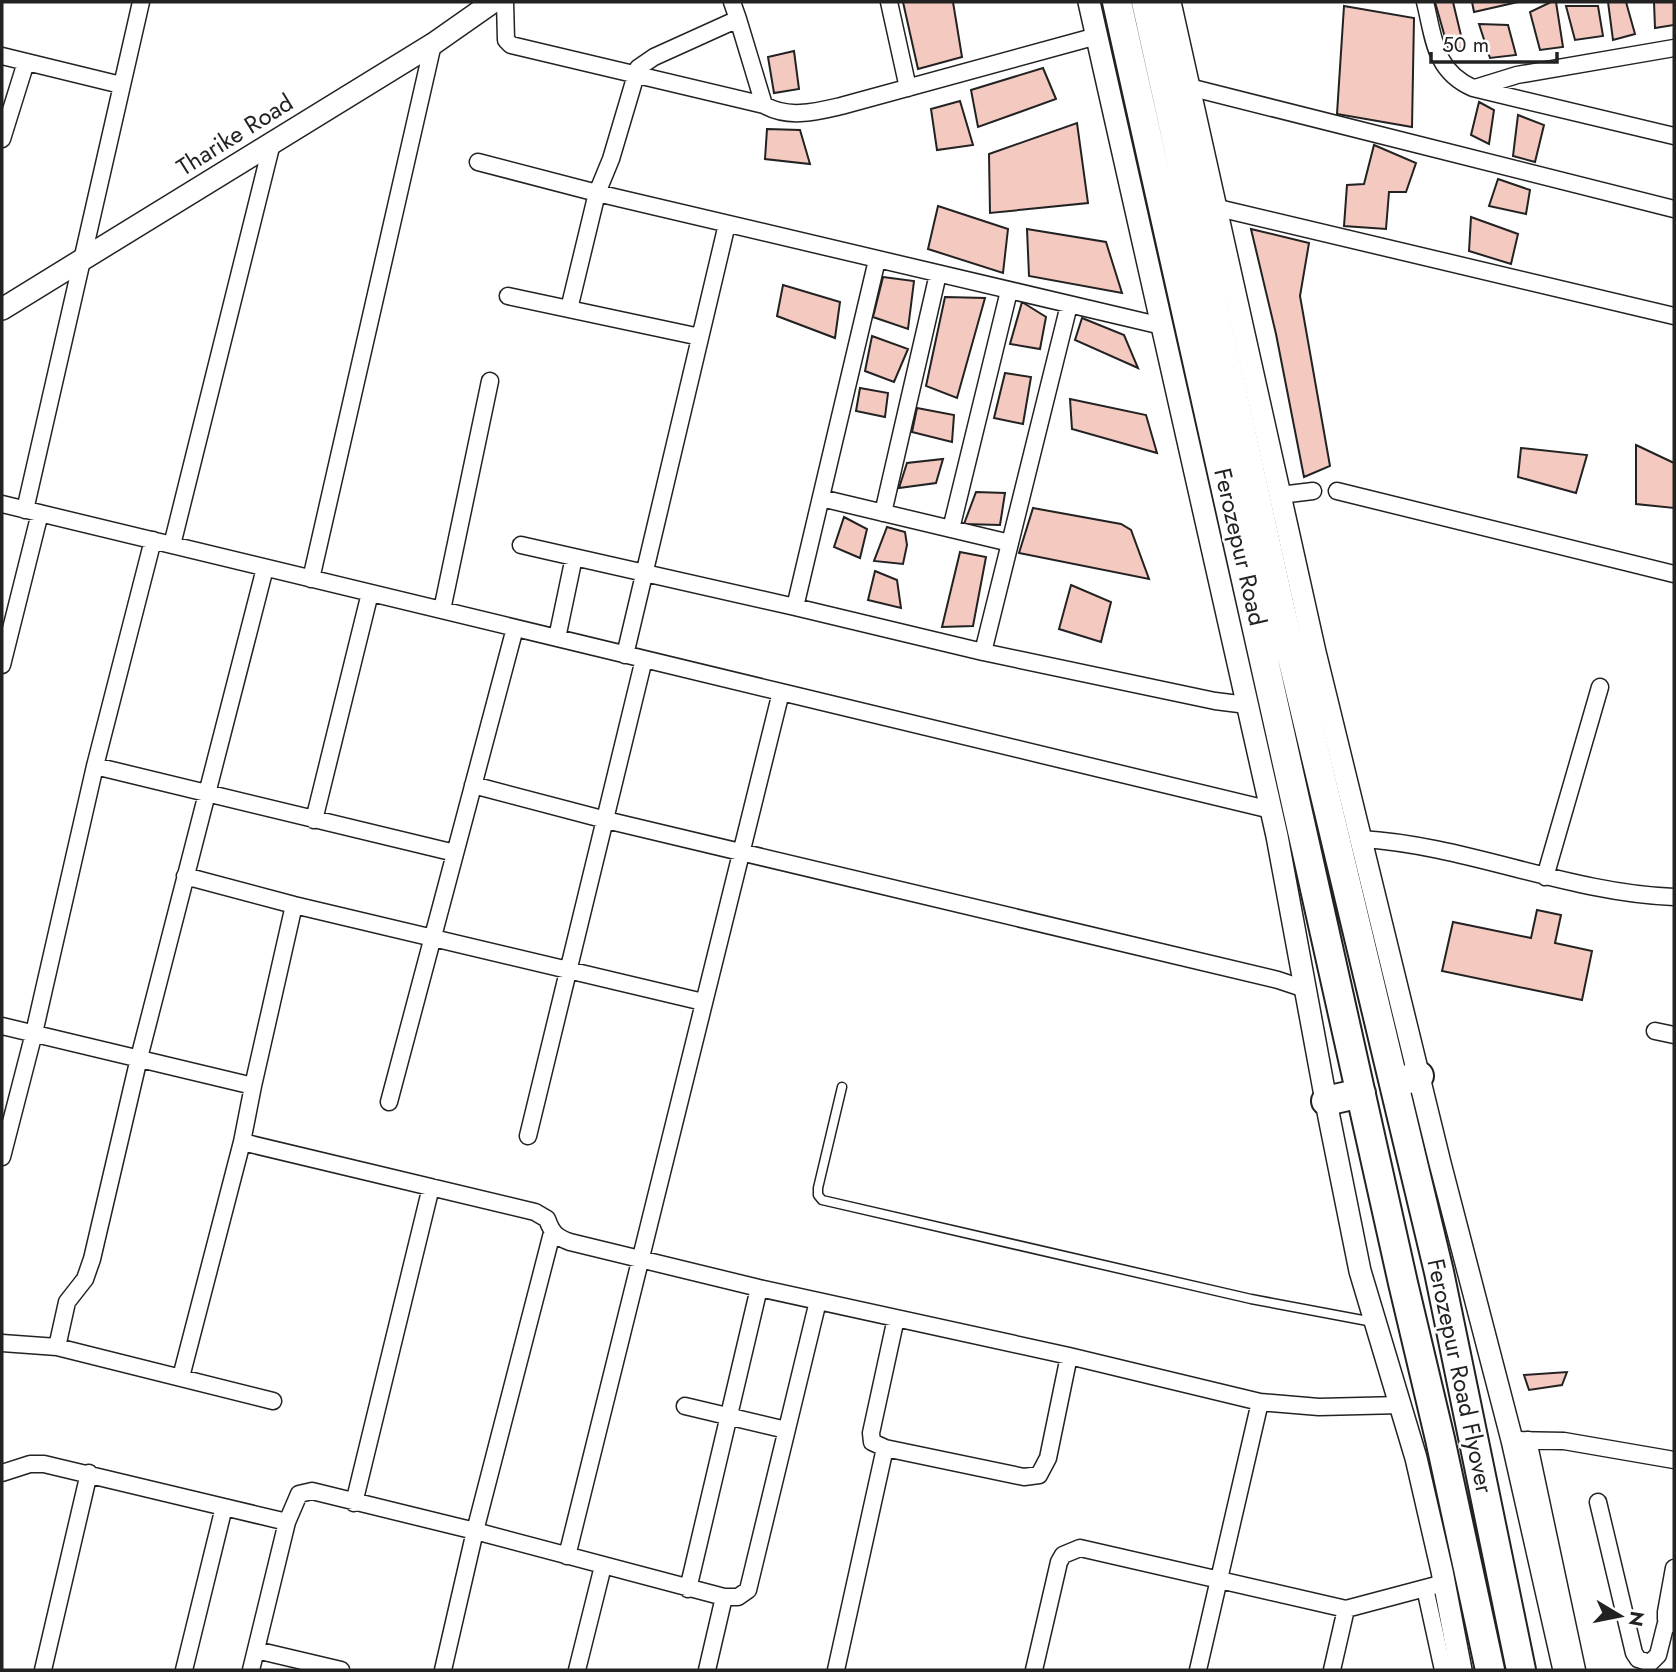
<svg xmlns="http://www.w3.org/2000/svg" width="1676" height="1672" font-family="Jost,sans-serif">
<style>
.building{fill:#f3c9c0;stroke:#222;stroke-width:2}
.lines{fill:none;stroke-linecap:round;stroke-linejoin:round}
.lane-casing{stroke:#222;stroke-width:11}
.street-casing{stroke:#222;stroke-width:19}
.secondary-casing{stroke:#222;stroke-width:24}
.highway-casing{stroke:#222;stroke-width:32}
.lane{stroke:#fff;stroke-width:8}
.street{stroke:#fff;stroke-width:16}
.secondary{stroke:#fff;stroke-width:21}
.highway{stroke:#fff;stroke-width:28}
.labels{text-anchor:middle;stroke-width:5;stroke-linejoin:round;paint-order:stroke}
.street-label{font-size:24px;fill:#222;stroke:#fff}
</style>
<rect width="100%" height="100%" fill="#fff"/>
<path class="building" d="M903,2h50l9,55 -44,12z
M1435,2h18l11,46h-16z
M1472,2h46l-44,10z
M1551,2h5l7,45 -23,3 -10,-38z
M1608,2h18l9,32 -22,6z
M1654,2h20v23l-19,3z
M1344,6l70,12 -2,109 -75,-13z
M1566,6h32l5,30 -28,4z
M1479,24l29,1 8,30 -26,3z
M794,51l5,38 -25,4 -6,-36z
M1043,68l13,31 -78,28 -7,-37z
M960,101l13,44 -36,5 -6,-41z
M1479,102l15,8 -5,34 -18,-9z
M1518,115l26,10 -9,37 -22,-6z
M1077,123l11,80 -98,10 -1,-59z
M767,129l33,1 10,34 -45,-5z
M1374,145l42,18 -10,29h-17l-3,37 -42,-3 3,-41 17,-1z
M1498,179l32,11 -4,24 -37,-8z
M938,206l70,23 -5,44 -75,-24z
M1471,217l47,17 -7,30 -42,-13z
M1027,229l79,13 16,51 -93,-17z
M1251,229l58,14 -9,53 30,170 -26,11 -28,-143z
M883,277l31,4 -6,48 -35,-12z
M783,285l57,17 -5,36 -58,-22z
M945,297l40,1 -28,100 -31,-12z
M1022,302l24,15 -6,32 -30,-5z
M1082,318l42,17 14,33 -63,-28z
M872,336l36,13 -14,33 -29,-11z
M1005,373l26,4 -8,47 -29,-6z
M860,388l28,5 -3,24 -29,-6z
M1070,399l76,16 11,38 -85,-24z
M917,408l37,7 -2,27 -40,-10z
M1636,445l38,18v45l-38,-4z
M1521,448l66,7 -11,38 -58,-16z
M943,459l-7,24 -37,5 8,-25z
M976,492l29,1 -5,32 -36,-1z
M1033,508l88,16 10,6 18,49 -130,-26z
M844,517l23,12 -7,29 -26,-11z
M887,527l18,5 2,13 -4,19 -29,-3z
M960,552l26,5 -13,69 -31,1z
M875,571l22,9 4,28 -33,-8z
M1071,585l40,17 -10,40 -42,-13z
M1537,910l24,5 -6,28 37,8 -10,49 -140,-29 11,-49 78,16z
M1567,1372l-5,13 -33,5 -5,-15z"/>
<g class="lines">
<g class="lane-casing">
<path id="lane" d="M842,1087l-24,101v7l4,5 429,99 122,23"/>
</g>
<g class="street-casing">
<path id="street" d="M505,2l1,38 5,5 253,60
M889,2l19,86
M1425,2c9,36 9,69 48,86l201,48
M738,19l26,86c24,14 51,7 77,1l256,-70
M2,56l119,29
M1189,87l485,122
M1475,88l42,-13 157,-27
M2,139l24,-77
M478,162l119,31 565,133
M1214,207l460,109
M877,260l-82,347 188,45 232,49 32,4
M508,296l192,41
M569,309l28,-116 14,-34 27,-91 16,-11 84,-38 -6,-17
M1337,491l337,83
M1280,495l33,-4
M821,498l189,45
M2,504l779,188 -214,864
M25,510l116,-508
M883,513l55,-239
M951,529l58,-238
M172,545l100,-402
M521,545l274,62
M311,579l122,-535
M442,610l48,-229
M557,638l17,-81
M983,652l86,-347
M625,655l102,-431
M2,665l38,-152
M781,692l490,118
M95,766l360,87
M473,785l133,35 672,160 27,9
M314,820l56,-227
M1361,839c106,6 206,54 313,58
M185,876l109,29 409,97
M1545,877l55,-190
M2,1026l251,60 -11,56 293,70 12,7c5,14 9,18 23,23l189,46 310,68 191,46 59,5 82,-2
M1655,1031l19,4
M253,1086l41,-181
M389,1102l126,-474
M528,1136l116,-477
M2,1157l32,-124 61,-267 58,-226
M896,1318l-25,115 1,9 13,6 139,29 15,-2 9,-17 21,-102
M2,1343l55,4 216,54
M57,1347l10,-45 18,-23 7,-20 47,-201 126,-490
M181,1377l61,-235
M685,1406l101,24
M1517,1440l47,1 110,19
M1528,1440l49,230
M2,1473l28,-9h14l180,43
M1598,1502l36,151 4,6 12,4 8,-8 9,-36
M354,1503l77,-316
M1425,1588l18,82
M688,1589l71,-301
M724,1597h14l10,-7 70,-289
M1346,1609l98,-26
M1674,1624l-8,-5v-7l8,-44
M256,1650l85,20
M43,1670l46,-197
M184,1670l40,-163 63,15
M251,1670l36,-148 12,-28 13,-3 163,40 249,66 -17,73
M443,1670l32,-139 77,-298
M577,1670l26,-104
M836,1670l49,-222
M1034,1670l25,-108 4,-7 17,-7 266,61 -14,61
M1198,1670l62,-268"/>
</g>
<g class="secondary-casing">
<path id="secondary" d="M1089,2l188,834 52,281 31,154 56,187 26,113 19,99
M1170,2l145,650 125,511 72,277 52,230
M2,309l431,-265 60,-42"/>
</g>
<g class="highway-casing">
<path id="highway" d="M1117,2l286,1281 37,156 50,231
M1146,2l134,605 159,665 82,398
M1394,1083l25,-7
M1326,1101l35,-8"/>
</g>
<use href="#lane" class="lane"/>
<use href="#street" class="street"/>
<use href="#secondary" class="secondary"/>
<use href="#highway" class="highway"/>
</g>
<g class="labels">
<g class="street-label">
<text transform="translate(235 135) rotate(-32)" y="8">Tharike Road</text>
<text transform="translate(1240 547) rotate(77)" y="8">Ferozepur Road</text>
<text transform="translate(1460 1376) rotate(78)" y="8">Ferozepur Road Flyover</text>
</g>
</g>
<rect width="1676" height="1672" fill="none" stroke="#222222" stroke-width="7"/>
<g transform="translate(1620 1616) rotate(100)" stroke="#ffffff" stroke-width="5" paint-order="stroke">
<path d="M0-5L12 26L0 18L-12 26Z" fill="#222222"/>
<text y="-10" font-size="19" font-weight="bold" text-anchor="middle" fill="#222222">N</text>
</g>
<path d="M1431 52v10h126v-10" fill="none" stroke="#222222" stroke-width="3.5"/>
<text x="1442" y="52" font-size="21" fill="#222222" stroke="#ffffff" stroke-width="5" paint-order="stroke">50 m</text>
</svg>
